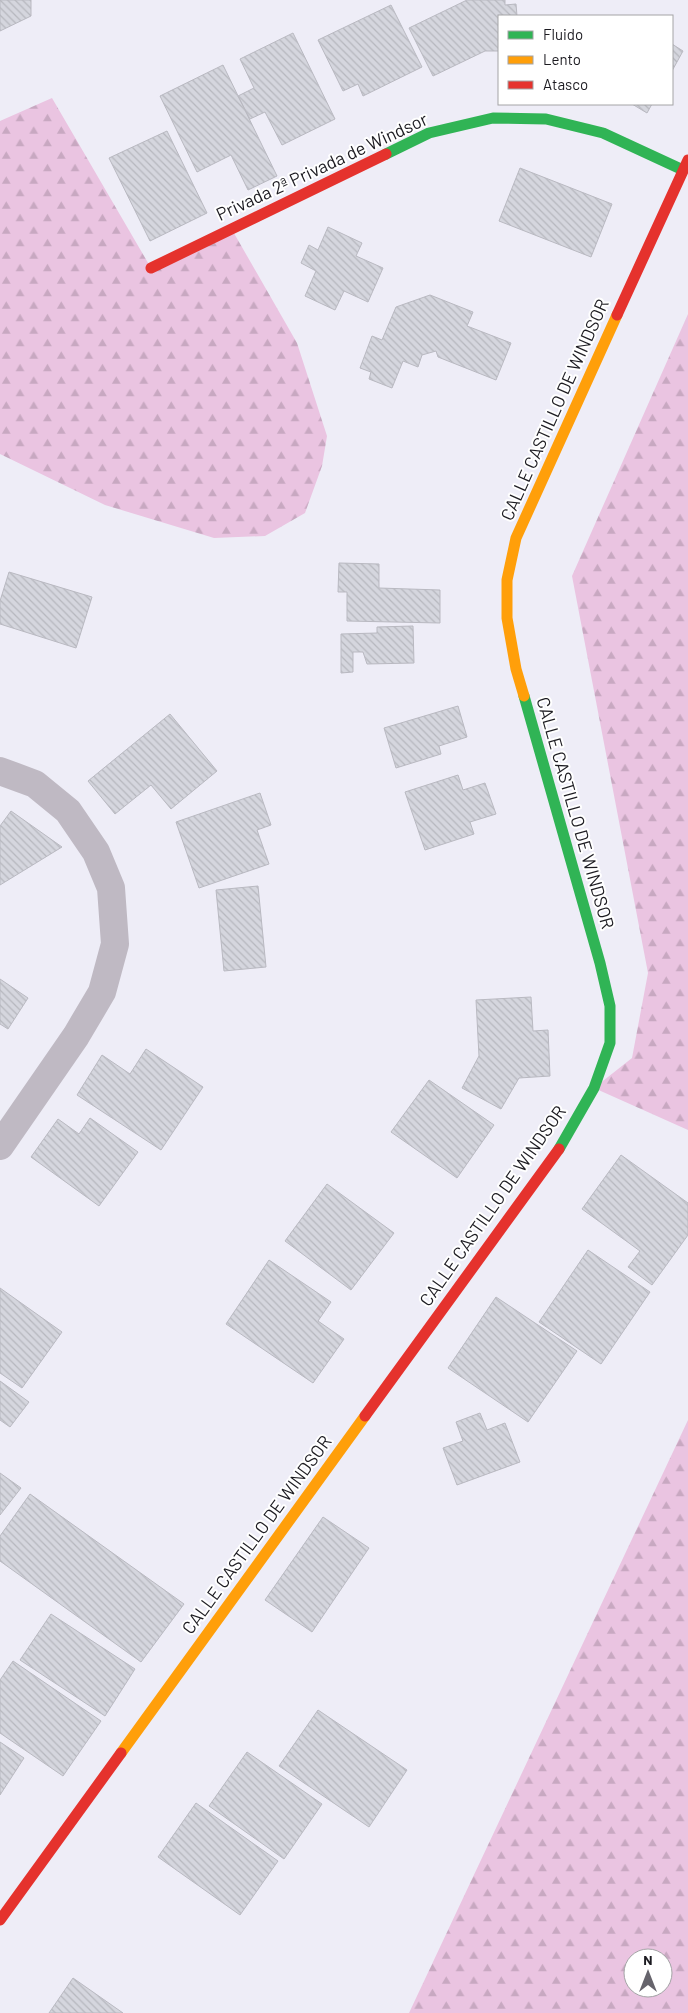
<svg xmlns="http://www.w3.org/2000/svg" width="688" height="2013" font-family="Barlow,sans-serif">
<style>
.forest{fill:url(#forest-firs);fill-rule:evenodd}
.building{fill:url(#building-back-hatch);stroke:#b9b9c1}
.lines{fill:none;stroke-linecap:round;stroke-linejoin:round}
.street{stroke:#bfb9c3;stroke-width:28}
.fast{stroke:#30b455;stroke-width:11}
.slow{stroke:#ff9f0a;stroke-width:11}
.jam{stroke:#e5322d;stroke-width:11}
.labels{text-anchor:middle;stroke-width:4;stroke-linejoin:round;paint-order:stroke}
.street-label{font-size:18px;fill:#1c1b21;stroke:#fff}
</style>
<defs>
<pattern id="forest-firs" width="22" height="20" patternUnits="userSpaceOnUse" patternTransform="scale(1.25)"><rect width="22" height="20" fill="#eac4e1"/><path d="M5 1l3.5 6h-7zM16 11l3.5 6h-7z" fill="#c8a8c1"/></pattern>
<pattern id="building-back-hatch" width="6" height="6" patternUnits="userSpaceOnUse" patternTransform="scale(1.25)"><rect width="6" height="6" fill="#d5d6de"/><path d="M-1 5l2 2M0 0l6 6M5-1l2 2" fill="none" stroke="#b6b7be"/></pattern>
</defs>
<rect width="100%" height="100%" fill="#eeedf7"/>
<path class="forest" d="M52,98l99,170 80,-40 66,115 30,93 -5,30 -17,47 -40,23 -51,2 -109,-33 -105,-51v-333z
M688,314v816l-94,-42 38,-30 16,-85 -76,-397z
M688,1420v593h-279zM633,1958h30v30h-30z"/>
<path class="building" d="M0,0h31v16l-31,15z
M467,0h38v5l11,-1 1,12h-18v35h-14l-52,25 -24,-48z
M391,5l31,62 -59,29 -5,-12 -15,7 -25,-51z
M293,33l42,86 -53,26 -17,-33 -15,7 -12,-23 16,-8 -14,-29z
M672,44l11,7 -11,20z
M223,65l54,111 -29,14 -17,-35 -34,17 -37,-76z
M632,104h20l-5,9z
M167,131l40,82 -57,28 -41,-83z
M520,168l92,36 -21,53 -92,-36z
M328,227l34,16 -6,13 27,12 -15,34 -24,-11 -9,19 -30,-14 11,-25 -15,-8 8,-18 9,5z
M430,295l43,17 -6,14 44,17 -15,37 -58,-23 -2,-6 -14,4 -4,12 -15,-6 -11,27 -23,-9 2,-7 -11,-4 12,-32 10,4 14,-33z
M339,563l40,1v24l61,2v33l-93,-2v-29h-9z
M9,572l83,25 -16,51 -76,-24v-23z
M413,626l1,37 -47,1 -4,-12h-10v20l-12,1v-39l36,-1v-6z
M458,706l9,31 -28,9 2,8 -45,14 -12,-40z
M170,714l47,57 -46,38 -20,-24 -36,29 -27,-33z
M458,775l5,15 22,-7 11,31 -26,8 4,12 -49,16 -20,-58z
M260,793l11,32 -14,5 12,34 -70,24 -23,-66z
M11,811l51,36 -62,38v-59z
M258,886l8,81 -42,4 -8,-81z
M0,979l28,19 -20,31 -8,-5z
M531,997l2,34 15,-1 2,46 -31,2 -18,31 -39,-21 17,-32 -3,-56z
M146,1049l57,38 -42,63 -84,-55 25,-40 28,19z
M429,1080l65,45 -37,53 -66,-46z
M90,1118l48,34 -39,54 -68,-49 27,-38 21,15z
M621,1155l67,48v32l-36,50 -24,-18 12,-16 -58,-42z
M327,1184l67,49 -43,57 -66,-49z
M588,1250l62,42 -49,72 -62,-42z
M269,1260l62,42 -13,19 26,18 -31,44 -87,-59z
M0,1288l62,44 -40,56 -22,-15z
M496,1297l81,54 -49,71 -80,-54z
M0,1381l29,21 -19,25 -10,-7z
M480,1413l7,17 18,-7 15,39 -63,23 -14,-37 20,-7 -7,-19z
M0,1473l21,15 -21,27z
M30,1494l154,110 -43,58 -141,-101v-25z
M323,1517l46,31 -57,84 -47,-32z
M51,1614l84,55 -30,47 -85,-56z
M13,1661l88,60 -38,55 -63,-43v-53z
M318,1710l89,60 -38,57 -90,-61z
M0,1742l24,16 -24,37z
M247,1752l75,52 -38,55 -75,-53z
M196,1803l82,58 -38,54 -82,-58z
M73,1978l50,35h-74z"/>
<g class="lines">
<path class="street" d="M0,771l35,13 33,27 28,41 15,36 4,56 -13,48 -26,44 -76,110"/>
<path class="fast" d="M386,154l43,-21 64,-15 53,1 57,14 80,37
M524,696l76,267 10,43v37l-16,45 -35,61"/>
<path class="slow" d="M524,696l-8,-27 -9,-51v-38l9,-42 101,-223
M121,1753l244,-337"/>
<path class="jam" d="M151,268l235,-114
M617,315l71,-155
M365,1416l194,-267
M0,1920l121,-167"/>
</g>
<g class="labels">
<g class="street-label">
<text transform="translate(322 167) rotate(-25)" y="6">Privada 2ª Privada de Windsor</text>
<text transform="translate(555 410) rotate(-66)" y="6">CALLE CASTILLO DE WINDSOR</text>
<text transform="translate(575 813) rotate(74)" y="6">CALLE CASTILLO DE WINDSOR</text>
<text transform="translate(493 1206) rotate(-55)" y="6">CALLE CASTILLO DE WINDSOR</text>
<text transform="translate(257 1535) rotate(-54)" y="6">CALLE CASTILLO DE WINDSOR</text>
</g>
</g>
<rect x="498" y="15" width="175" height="90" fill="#ffffff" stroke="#a4a4a6"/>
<rect x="508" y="31" width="25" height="8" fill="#30b455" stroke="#a4a4a6"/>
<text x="543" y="40" font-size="15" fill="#1c1b21">Fluido</text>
<rect x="508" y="56" width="25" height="8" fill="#ff9f0a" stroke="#a4a4a6"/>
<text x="543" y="65" font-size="15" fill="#1c1b21">Lento</text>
<rect x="508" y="81" width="25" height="8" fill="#e5322d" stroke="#a4a4a6"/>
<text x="543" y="90" font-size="15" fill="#1c1b21">Atasco</text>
<g transform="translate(648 1973)"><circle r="24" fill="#ffffff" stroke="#a4a4a6"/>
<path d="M0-4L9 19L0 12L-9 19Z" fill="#66646c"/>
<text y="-8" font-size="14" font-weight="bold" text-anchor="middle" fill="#1c1b21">N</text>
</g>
</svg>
